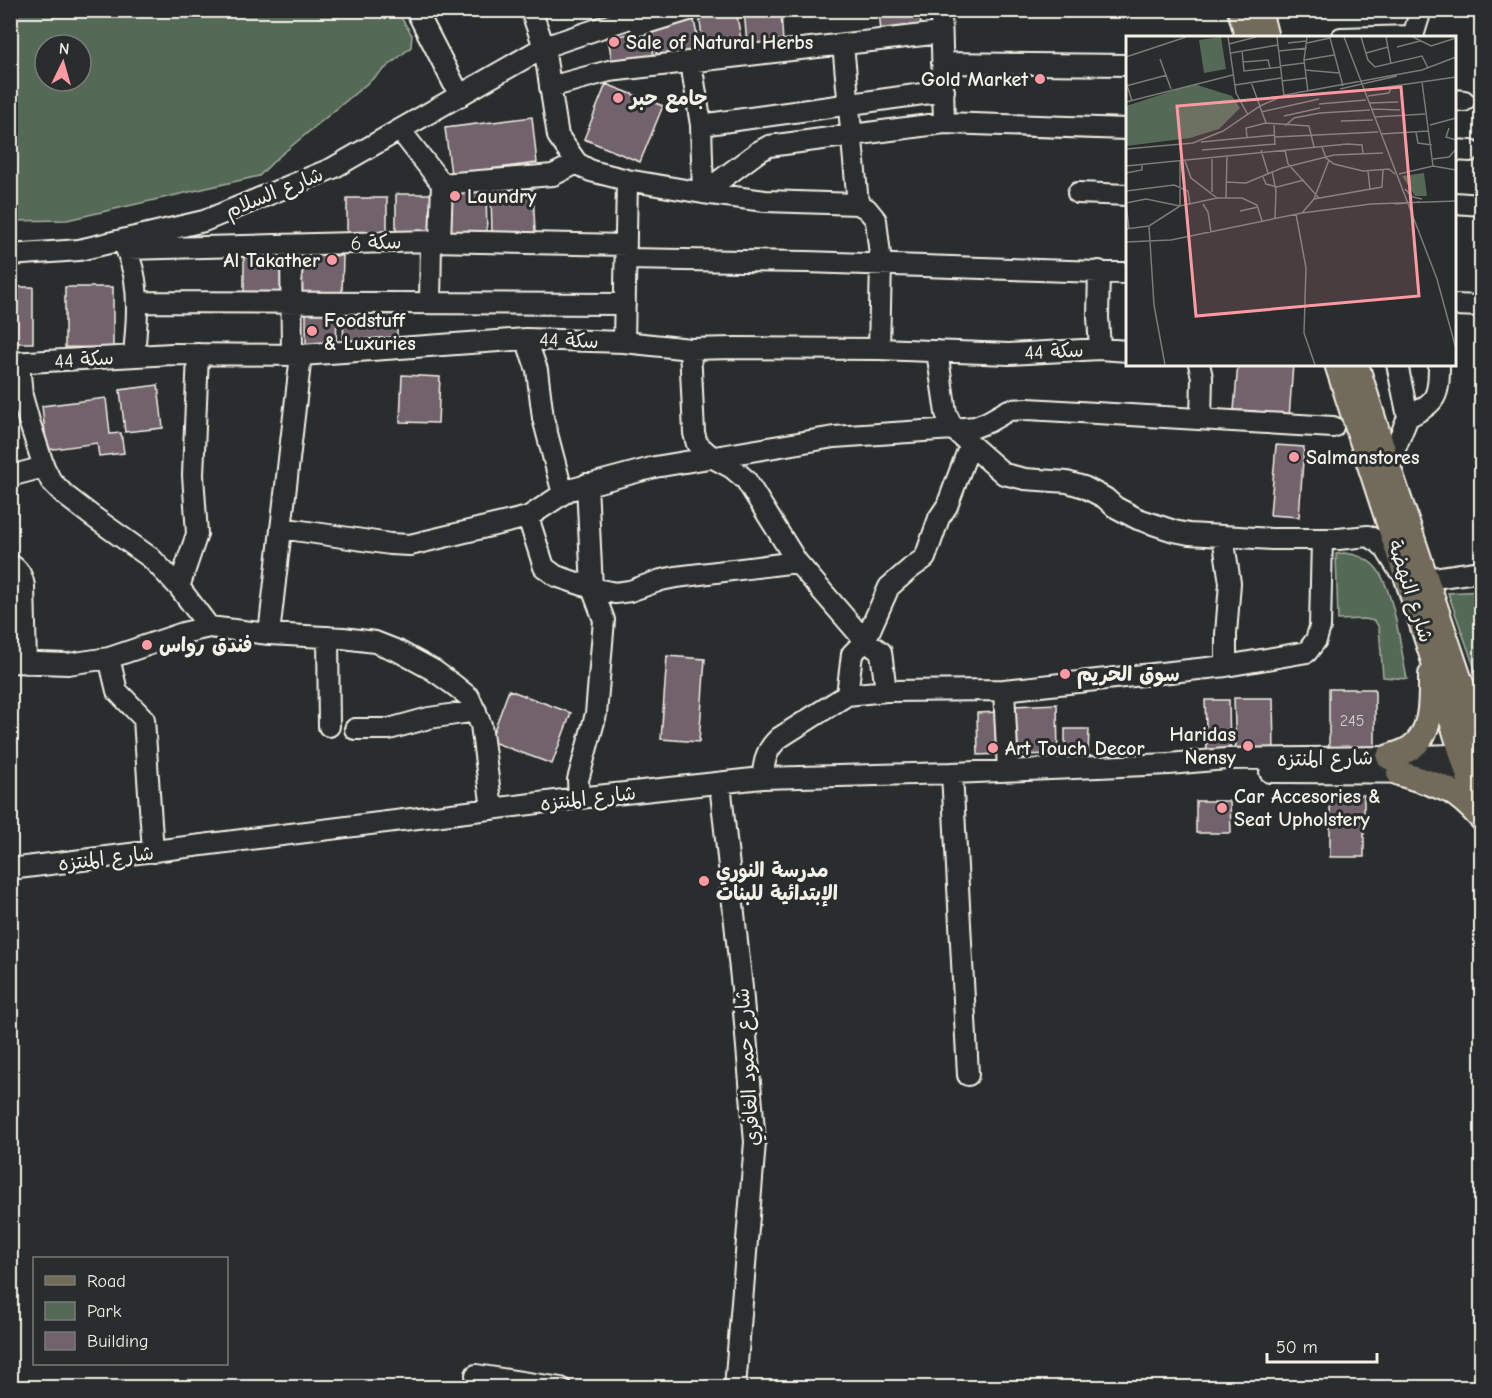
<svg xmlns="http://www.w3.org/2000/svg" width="1492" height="1398" font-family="'Comic Neue','Playpen Sans Arabic',sans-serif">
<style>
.green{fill:#546a56;stroke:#a4ae9f;stroke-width:1.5;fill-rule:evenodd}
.building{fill:#72626c;stroke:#f4f1e8;stroke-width:1.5}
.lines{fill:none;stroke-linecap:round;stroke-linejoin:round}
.minor-casing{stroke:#f4f1e8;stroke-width:24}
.major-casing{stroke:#f4f1e8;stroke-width:28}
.minor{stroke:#2a2d2e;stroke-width:20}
.major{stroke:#726b5a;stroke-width:24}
.poi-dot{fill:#ff9aa2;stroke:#2a2d2e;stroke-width:2}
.labels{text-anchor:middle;stroke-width:6;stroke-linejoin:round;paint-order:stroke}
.number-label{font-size:16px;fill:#d4cdc9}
.poi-label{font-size:20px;font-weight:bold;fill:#f4f1e8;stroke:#2a2d2e;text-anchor:start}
.street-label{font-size:20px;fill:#f4f1e8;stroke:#2a2d2e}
.inset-road{fill:none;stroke:#7b7b78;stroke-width:1.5}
.view{fill:#ff9aa2;fill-opacity:0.15;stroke:#ff9aa2;stroke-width:3}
.inset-edge{fill:none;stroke:#f4f1e8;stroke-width:3}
</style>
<rect width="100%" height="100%" fill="#2a2d2e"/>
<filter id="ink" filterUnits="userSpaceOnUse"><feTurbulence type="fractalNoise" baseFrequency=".0167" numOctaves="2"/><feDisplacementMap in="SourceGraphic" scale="12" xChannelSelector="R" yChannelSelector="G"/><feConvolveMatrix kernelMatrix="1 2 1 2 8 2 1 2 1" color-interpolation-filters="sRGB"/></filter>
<g filter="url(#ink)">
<path class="green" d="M10,11h387l15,24 -1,12 -135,112 -17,17 -192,44 -56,1zM45,45h36v36h-36z
M1344,553c12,1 25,6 33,16 17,22 24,81 30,110l-24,-2 -4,-49 -4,-7 -11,-2 -26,1 -2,-66z
M1481,591h1l-1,95 -33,-93z"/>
<path class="building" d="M732,10h4l6,35 -38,5 -5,-35z
M744,10h37l2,33 -36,2z
M879,10h41l1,19 -40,3z
M694,20l6,32 -42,8 -7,-31z
M649,30l6,30 -42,7 -5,-29z
M606,84l57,22 -23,56 -56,-23z
M532,117l5,46 -86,11 -6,-46z
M533,190l2,42 -43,2 -1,-43z
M486,191l1,43 -37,1 -2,-43z
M396,194h37v43h-37z
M347,198h40v41l-40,-1z
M302,254l41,2 -1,38 -41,-1z
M244,257h41v35h-41z
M10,287h23v56h-23z
M65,287h48v61l-48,-1z
M344,310l53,1v37l-54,-1z
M306,311l31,1 -1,37h-30z
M1238,364h55l-4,54 -33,-2v-5l-22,-1z
M402,375l38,2 -2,46 -38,-1z
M158,385l5,43 -38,4 -5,-42z
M106,398l4,36 11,-1 3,20 -25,3 -2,-13 -50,7 -5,-44z
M1276,445l28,2 -5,70 -29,-2z
M667,656l38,3 -6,83 -38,-3z
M1329,689h46v62l-46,1z
M509,690l62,23 -19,51 -62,-23z
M1234,698h39l1,55h-38z
M1205,700h24l1,55h-23z
M1057,704l1,50 -44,1 -1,-49z
M999,712l2,42 -23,1 -1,-42z
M1065,729h24l-1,27h-23z
M1330,795h34v62h-34z
M1196,801h34l1,32h-35z"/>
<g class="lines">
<g class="minor-casing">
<path id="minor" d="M416,10l44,86
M531,10l13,37 14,89 19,27
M941,10l3,113
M640,25l49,-15
M1341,38l72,-2 8,-26
M843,44l15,160
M691,63l10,62 2,68
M942,63l186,2
M550,87l59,-16 332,-38
M1454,100l10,1
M701,125l243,-34
M400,130l42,54 -2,57
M1454,150l17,1
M442,184l111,-9 24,-12 14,8 36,9 76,13 62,8 93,3 9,5 9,11 5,44 -2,85
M703,193l55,-41 11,-6 175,-23 184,6
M1078,193l50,2
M1454,203l28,2
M123,240c5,14 10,26 12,40 4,25 1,51 -1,75
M291,245l1,110
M126,249l305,-8 195,4
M10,255l69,-5 125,-29 129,-53 211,-121 110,-37
M626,259l181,3 321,11
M1099,271l-1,46 2,32
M137,302l488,2
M430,303l1,-62
M1454,305l28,1
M526,339l11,31 6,48 20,76
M624,342l3,-162
M690,349l4,84 3,11 16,14 19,10 14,12 51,82 68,79 16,11 5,39
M937,351l9,62 7,16 51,45 21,5 42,3 17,5 21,11 10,9 23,12 36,12 15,3 83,5h66l30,-3 9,5 8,7 13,21
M10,363l162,-9 129,1 225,-16 98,3 66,7 44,-1 145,1 130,5 91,-5 28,2
M19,363l3,33 7,25 15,46 7,14 15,15 26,20 59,42 28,29 30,40
M1199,364l3,13 -1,42
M1408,417c29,-15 31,-20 31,-53
M1388,466l20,-49 -11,-53
M10,476l34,-9
M528,517l16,50 12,9 36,12 23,5 15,-2 31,-11 15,-3 121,-15
M281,528l109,16 20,1 118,-28 41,-27 86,-23 179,-30 119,-8 22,-2 13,-5 21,-12 19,-1 305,18
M1223,536l7,47 -4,51v32
M10,564c9,6 12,11 14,22l2,77
M1427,579l55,-8
M179,587l18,-53 -4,-59 5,-121
M269,634l32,-279
M328,637l1,89
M109,658l8,33 27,28 9,133
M10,662l58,2 41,-6 74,-25 26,-6 60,7 74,4 32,4 23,9 35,19 21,15 15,12 12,28 11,84
M1004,690l4,81
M847,695l5,-41 13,-13 24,-54 22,-19 14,-10 14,-40 8,-12 23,-61
M355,729h34l40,-11 47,-7
M1270,772l212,1
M952,773l16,302
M762,778c3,-18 3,-27 17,-40l68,-43 39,-4 118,-1 222,-24 81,-14 9,-12 4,-13 2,-88
M720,783l22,205 13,154 -20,246
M579,798l-1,-18 18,-66 8,-94 -12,-32 -5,-104
M10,869l569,-71 183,-20 190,-5 217,-9 57,-5 163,-2 93,-3
M476,1375l85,13"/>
</g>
<g class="major-casing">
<path id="major" d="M1240,10l8,28
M1259,10l7,28
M1337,364l94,288 51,167
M1356,364l32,102 71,212 23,62
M1389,757c7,-2 16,-5 22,-9 22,-16 20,-48 20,-73
M1399,773c17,6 35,10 51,18 12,7 21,16 30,26"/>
</g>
<use href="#minor" class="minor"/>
<use href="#major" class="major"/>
</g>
</g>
<g class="poi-dot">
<circle cx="614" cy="42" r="6"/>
<circle cx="1040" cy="79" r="6"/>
<circle cx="618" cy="98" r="6"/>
<circle cx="455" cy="196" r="6"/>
<circle cx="332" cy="260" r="6"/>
<circle cx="312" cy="331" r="6"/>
<circle cx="1294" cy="457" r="6"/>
<circle cx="147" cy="645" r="6"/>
<circle cx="1065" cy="674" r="6"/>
<circle cx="1248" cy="746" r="6"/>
<circle cx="993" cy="748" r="6"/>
<circle cx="1222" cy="808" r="6"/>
<circle cx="704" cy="881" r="6"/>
</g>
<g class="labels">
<g class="number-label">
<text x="1352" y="726">245</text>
</g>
<g class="poi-label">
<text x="626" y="49">Sale of Natural Herbs</text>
<text x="1028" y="86" text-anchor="end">Gold Market</text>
<text x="630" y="105">جامع حبر</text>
<text x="467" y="203">Laundry</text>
<text x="320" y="267" text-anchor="end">Al Takather</text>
<text x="324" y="327">Foodstuff<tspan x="324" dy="23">&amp; Luxuries</tspan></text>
<text x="1306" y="464">Salmanstores</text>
<text x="159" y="652">فندق رواس</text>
<text x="1077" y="681">سوق الحريم</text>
<text x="1236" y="741" text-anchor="end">Haridas<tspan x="1236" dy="23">Nensy</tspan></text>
<text x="1005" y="755">Art Touch Decor</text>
<text x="1234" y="803">Car Accesories &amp;<tspan x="1234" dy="23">Seat Upholstery</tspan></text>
<text x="716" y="877">مدرسة النوري<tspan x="716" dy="23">الإبتدائية للبنات</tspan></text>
</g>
<g class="street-label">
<text transform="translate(274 192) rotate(-22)" y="7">شارع السلام</text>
<text transform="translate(376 242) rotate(-2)" y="7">سكة 6</text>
<text transform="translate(569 340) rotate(2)" y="7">سكة 44</text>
<text transform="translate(1054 351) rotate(-3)" y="7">سكة 44</text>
<text transform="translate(84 359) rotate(-4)" y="7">سكة 44</text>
<text transform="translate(1411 591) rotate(72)" y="7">شارع النهضة</text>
<text transform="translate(1325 758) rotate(-1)" y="7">شارع المنتزه</text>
<text transform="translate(588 798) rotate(-7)" y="7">شارع المنتزه</text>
<text transform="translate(106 858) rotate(-7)" y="7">شارع المنتزه</text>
<text transform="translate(747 1067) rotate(-94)" y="7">شارع حمود الغافري</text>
</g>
</g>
<g transform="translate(1126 36)">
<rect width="330" height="330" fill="#2a2d2e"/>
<path d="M95,1l5,32 -22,4 -5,-33zM68,48l38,12 8,12 -21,21 -29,9 -64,8v-40zM298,137l3,23h-12l-13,-20z" fill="#546a56"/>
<path class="inset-road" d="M102,1l8,56 12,22M151,1l7,59M181,1l-3,23 4,32M218,1l93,242 19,70M235,1l7,23 7,7 47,-11 6,12M260,1l5,27M287,1l18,9 25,-8M162,7l18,-2M181,7l23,-5 13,48M103,8l27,-7M271,11l23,-6M116,15l2,20 37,-4M153,15l28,-3M105,17l47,-8M240,17l22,-6M0,21l60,-20M34,23l11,30M178,24l30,-5M117,26l25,-2 2,8M154,30l24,-3M179,34l34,3M156,45l24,-3M0,46l6,19M125,46l15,41M296,46l11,84M109,49l46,-7M0,50l41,-11M214,53l57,-13M240,54l90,-13M242,60l21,-3 2,-6M0,66l107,-27M244,67l28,-1M193,68l47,-4M246,73l28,1M135,76l58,-13M158,80l36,-8M249,81l50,-3M215,85l32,-1M148,89l1,20M304,89l26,-7M159,90l9,-8 26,-5 50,-3M323,92l-3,9 10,3M290,96l2,11 14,2M255,98l47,-3M121,101l-1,-9 20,-5 43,3 5,21M149,101l103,-5M75,106l73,-7M196,111l4,11 8,6 29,7 26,-2 6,5M0,113l67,-6 30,-12 37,-25 25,-11 137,-25 34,-13M76,114l73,-6M135,114l7,23M159,114l3,14 31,34M86,121v35M307,123l16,-2 7,-8M59,125l6,17 26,20M0,130l221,-22 15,1 1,8M146,135l4,20 -1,27M242,135l2,19M0,137l16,-3v-5M273,138l34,-8 23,4M137,141l3,7 11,3 27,-7M100,146l20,1 36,-15 52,-13 49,-2M279,153l8,8 9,2M0,155l48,-6 14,6 2,14M100,162l1,-42M188,163l15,-39M0,167l20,-4 34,7 37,-8h25l15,7 5,16M0,167l3,26M77,168l5,8 3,20M269,168l25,-2M54,170v-45M114,175l18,-4M176,177l12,-14 68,-12 1,-17M170,178l10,54 -2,65 11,32M23,190l5,79 11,60M0,193l23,-3 31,-20M0,206l45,-2 131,-27 69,-9 85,-3"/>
<path class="view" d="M275,51l18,209 -223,20 -19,-210z"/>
<rect width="330" height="330" class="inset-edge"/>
</g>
<rect width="1492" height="1398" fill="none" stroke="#2a2d2e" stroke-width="36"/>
<rect x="18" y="18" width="1456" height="1362" fill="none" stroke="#f4f1e8" stroke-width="2" filter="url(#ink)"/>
<rect x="33" y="1257" width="195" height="108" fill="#2a2d2e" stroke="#7b7b78" stroke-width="1.5"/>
<rect x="45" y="1276" width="30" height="9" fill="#726b5a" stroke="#7b7b78" stroke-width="1.5"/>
<text x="87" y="1287" font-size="18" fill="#f4f1e8">Road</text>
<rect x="45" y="1302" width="30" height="18" fill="#546a56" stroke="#7b7b78" stroke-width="1.5"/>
<text x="87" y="1317" font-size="18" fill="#f4f1e8">Park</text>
<rect x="45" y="1332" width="30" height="18" fill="#72626c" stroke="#7b7b78" stroke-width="1.5"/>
<text x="87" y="1347" font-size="18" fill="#f4f1e8">Building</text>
<g transform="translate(63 63) rotate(5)"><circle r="28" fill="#2a2d2e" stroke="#7b7b78" stroke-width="1.5"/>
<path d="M0-4.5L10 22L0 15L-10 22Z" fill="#ff9aa2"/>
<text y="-9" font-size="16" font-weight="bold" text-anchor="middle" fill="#f4f1e8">N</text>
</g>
<path d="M1267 1353v9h110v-9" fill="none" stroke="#f4f1e8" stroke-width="3"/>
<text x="1276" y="1353" font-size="18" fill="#f4f1e8" stroke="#2a2d2e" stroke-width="4.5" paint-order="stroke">50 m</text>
</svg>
